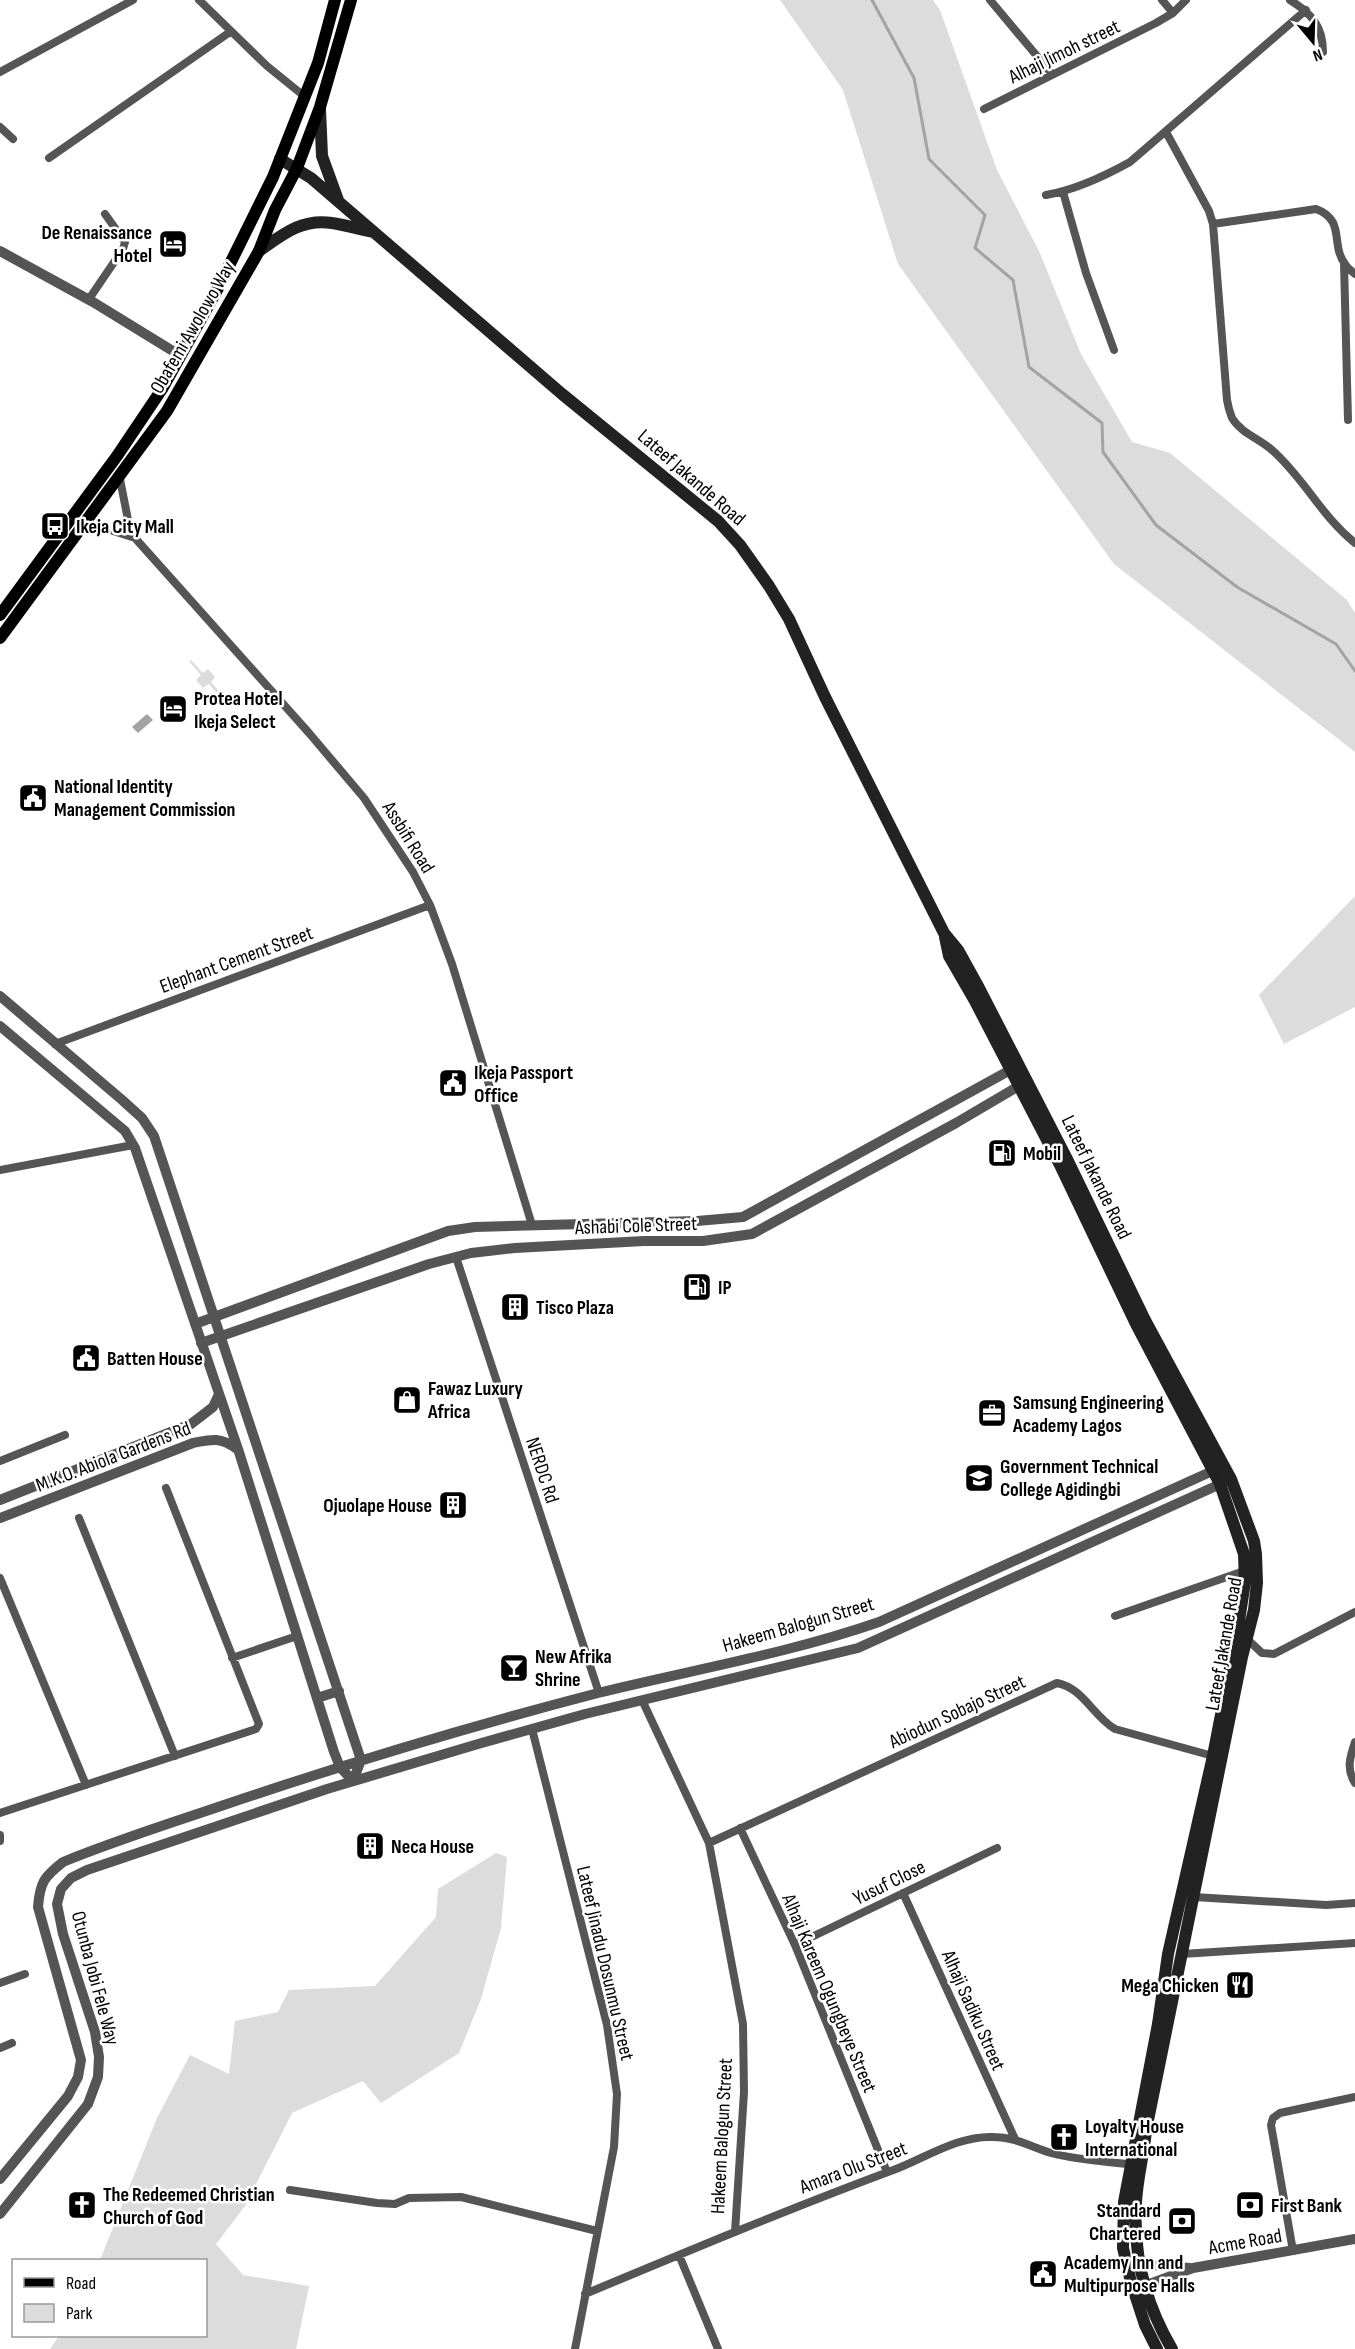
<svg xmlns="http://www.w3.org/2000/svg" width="1355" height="2349" font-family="'Sofia Sans Condensed',sans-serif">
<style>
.green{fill:#dcdcdc}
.water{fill:#a3a3a3}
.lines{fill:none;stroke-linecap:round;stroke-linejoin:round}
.stream{stroke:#a3a3a3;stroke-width:3}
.minor{stroke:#555;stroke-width:8}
.tertiary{stroke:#555;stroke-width:10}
.secondary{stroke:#222;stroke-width:12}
.primary{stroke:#000;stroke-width:12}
.labels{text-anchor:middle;stroke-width:5;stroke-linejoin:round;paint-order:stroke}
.street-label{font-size:20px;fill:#000;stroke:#fff}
.poi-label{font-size:20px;font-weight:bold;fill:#000;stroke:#fff;text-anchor:start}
</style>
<rect width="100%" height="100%" fill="#fff"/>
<path class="green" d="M780,0h153l7,10 57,160 42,81 42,103 51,88 38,11 177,147 8,13v139l-241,-188 -216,-300 -55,-174z
M191,660l12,13 5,-4 7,8 -4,5 12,14 -2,2 -12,-14 -6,4 -7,-8 5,-5 -12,-14z
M1355,896v111l-71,37 -25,-49z
M496,1853l11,4 -6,71 -20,71 -22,54 -78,50 -18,-22 -71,32 -47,93 -29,38 27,31 66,11 -13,63h-246l9,-13h147v-76h-106l57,-142 33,-63 39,19 6,-53 43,-9 11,-22 86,-4 61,-69 2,-28z"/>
<path class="water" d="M147,714l6,6 -15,13 -6,-6z"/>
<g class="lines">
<path class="stream" d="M872,0l42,78 15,81 56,56 -10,33 38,32 16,87 73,56 1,29 53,73 81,62 99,57 19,27"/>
<path class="minor" d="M199,0l68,66 37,30
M990,0l62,74
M1162,0l11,13
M1290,0c21,13 33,26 33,52
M0,72l133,-72
M984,109l172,-86 17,-10 13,-13
M0,127l13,12
M1166,132l43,79 4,13 14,176c1,6 3,13 5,18 9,15 28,21 40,32 32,28 50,67 83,93
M49,158l181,-126
M1063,192l23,81 28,77
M1046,195c29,-5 57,-18 84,-33l176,-152
M1213,224l103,-15c30,11 14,35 29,55 2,4 7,7 10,10
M1344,263l4,157
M89,299l34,-50 2,-7 -20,-28
M119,474l10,51 6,13 174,195 55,65 49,74 17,33 22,59 80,261
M78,531l29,-2 28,9
M55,1044l375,-139
M0,1170l133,-25
M456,1257l143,436
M0,1461l65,-26
M79,1518l96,238
M0,1578l86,207
M1115,1616l129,-45
M1247,1639l15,14 12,1 81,-42
M232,1658l65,-22
M642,1700l67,143 34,181 1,68 -9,140
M532,1729l75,296 10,69 -3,53 -39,202
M1355,1742c-5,15 -9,27 0,41
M0,1813l256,-84 3,-5 -93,-236
M740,1828l55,117 92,227
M0,1835v6
M709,1843l348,-160c26,5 36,33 58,46l98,27
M903,1893l112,246
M1194,1897l132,8 29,-2
M795,1945l202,-97
M1182,1954l173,-11
M0,1983l25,-9
M0,2048l12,-5
M290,2190l87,13 18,1 14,-6 52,-1 136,34
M1293,2251l-22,-126 2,-7 7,-5 75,-16
M679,2255l39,94
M585,2294c103,-43 206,-86 311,-125 31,-12 63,-34 98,-32 21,0 37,10 57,16 26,7 57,9 85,12"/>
<path class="tertiary" d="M0,251l93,51 88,54
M0,996l121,103 21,19 12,18 207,624 -8,21
M0,1026l125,105 10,17 103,301 96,303 6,15 13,14
M195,1324l253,-93 27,-4 222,-6 46,-4 273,-150
M201,1343l228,-79 42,-11 44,-5 129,-7h59l49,-7 204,-111 68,-40
M0,1500l191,-76 22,-17 6,-13
M0,1518l193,-75c19,-4 28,-6 44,6
M317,1698l22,-7
M0,2179l68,-83 10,-19 3,-17 -43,-153c2,-25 6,-30 25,-45 51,-21 105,-38 158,-56 124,-42 250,-80 377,-113 93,-23 189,-39 281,-71l340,-154
M0,2214l88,-110 10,-27 1,-20 -4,-25 -32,-98 -6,-30 4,-15 10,-11 16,-8 240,-81 151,-45 107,-30 273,-66 369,-167
M1134,2266l5,-2 51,4
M1133,2290l60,-22 162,-29"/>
<path class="secondary" d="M320,109l2,47 16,44
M280,159l31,19 251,216 156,127 22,24 29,41 20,33 36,78 119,236 14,17 21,38 89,173 77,159 86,159 23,62 2,13 1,29 -3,27 -12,47 -96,473c-2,24 -9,49 -10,73 -3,52 10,102 36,146
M259,251c23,-16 43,-33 73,-28 15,2 28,7 42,9
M945,937l4,19 26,45 85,164 76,159 84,160 24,70 1,28 -7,45 -25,129 -45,198 -10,70 -34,178 -1,46 8,34 14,43 12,24"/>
<path class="primary" d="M0,615l117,-159 45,-67 55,-99 56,-113 45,-114 17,-63
M0,638l167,-227 92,-160 16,-41 22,-42 23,-61 31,-107"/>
</g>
<defs>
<g id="hotel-square" transform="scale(1.5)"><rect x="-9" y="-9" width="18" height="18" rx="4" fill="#000" stroke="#fff"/><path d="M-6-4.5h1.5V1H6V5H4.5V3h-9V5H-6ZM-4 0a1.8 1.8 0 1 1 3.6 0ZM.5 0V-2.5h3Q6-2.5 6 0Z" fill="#fff"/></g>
<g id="bus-square" transform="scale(1.5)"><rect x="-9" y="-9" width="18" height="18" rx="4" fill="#000" stroke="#fff"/><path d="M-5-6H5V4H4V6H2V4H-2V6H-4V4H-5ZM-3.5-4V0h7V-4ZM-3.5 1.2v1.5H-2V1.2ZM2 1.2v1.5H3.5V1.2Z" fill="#fff"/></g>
<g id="civic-square" transform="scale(1.5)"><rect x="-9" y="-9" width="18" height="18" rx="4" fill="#000" stroke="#fff"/><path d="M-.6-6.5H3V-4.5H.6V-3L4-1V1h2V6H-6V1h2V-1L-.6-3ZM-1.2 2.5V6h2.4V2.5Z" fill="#fff"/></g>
<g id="fuel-square" transform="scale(1.5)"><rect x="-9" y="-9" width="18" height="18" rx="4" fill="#000" stroke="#fff"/><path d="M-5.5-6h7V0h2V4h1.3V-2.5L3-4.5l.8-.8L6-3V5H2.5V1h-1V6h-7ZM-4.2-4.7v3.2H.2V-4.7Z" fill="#fff"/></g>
<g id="building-square" transform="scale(1.5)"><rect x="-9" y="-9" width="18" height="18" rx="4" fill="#000" stroke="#fff"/><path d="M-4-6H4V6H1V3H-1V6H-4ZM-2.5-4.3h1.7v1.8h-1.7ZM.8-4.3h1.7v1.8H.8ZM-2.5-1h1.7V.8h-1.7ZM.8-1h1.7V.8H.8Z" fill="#fff"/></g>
<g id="shop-square" transform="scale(1.5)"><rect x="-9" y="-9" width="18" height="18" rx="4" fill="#000" stroke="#fff"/><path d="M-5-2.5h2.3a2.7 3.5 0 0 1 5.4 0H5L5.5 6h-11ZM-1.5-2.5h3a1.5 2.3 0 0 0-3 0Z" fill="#fff"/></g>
<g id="office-square" transform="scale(1.5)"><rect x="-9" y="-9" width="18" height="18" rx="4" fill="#000" stroke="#fff"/><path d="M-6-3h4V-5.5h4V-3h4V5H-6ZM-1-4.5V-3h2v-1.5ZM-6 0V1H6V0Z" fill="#fff"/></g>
<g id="school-square" transform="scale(1.5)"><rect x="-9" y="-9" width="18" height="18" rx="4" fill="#000" stroke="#fff"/><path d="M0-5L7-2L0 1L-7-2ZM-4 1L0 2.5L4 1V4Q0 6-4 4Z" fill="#fff"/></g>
<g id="bar-square" transform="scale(1.5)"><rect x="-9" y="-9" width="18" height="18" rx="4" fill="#000" stroke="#fff"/><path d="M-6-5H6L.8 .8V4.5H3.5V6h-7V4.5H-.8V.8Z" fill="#fff"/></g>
<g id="restaurant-square" transform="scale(1.5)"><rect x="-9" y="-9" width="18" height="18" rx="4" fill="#000" stroke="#fff"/><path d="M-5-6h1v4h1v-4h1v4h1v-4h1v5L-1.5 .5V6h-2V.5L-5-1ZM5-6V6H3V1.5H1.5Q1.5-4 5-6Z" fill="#fff"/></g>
<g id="church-square" transform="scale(1.5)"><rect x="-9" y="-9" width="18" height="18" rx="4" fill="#000" stroke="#fff"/><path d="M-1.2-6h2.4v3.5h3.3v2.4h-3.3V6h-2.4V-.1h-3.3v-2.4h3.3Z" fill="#fff"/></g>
<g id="bank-square" transform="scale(1.5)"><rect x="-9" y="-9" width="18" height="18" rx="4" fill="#000" stroke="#fff"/><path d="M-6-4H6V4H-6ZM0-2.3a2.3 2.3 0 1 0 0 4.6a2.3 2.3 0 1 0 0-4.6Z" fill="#fff"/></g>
</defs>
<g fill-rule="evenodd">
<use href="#hotel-square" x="173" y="244"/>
<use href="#bus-square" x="55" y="526"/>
<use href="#hotel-square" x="173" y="709"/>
<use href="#civic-square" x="33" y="798"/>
<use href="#civic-square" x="453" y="1083"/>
<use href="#fuel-square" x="1002" y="1153"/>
<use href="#fuel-square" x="697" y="1287"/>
<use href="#building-square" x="515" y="1307"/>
<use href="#civic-square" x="86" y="1358"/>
<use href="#shop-square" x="407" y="1400"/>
<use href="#office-square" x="992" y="1413"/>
<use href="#school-square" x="979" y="1478"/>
<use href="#building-square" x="453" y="1505"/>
<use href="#bar-square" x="514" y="1668"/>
<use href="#building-square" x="370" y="1846"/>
<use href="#restaurant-square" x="1240" y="1985"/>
<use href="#church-square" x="1064" y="2137"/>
<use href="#church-square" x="82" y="2205"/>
<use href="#bank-square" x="1250" y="2205"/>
<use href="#bank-square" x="1182" y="2221"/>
<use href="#civic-square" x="1043" y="2274"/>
</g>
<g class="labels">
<g class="street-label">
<text transform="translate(1064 51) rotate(-26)" y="7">Alhaji Jimoh street</text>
<text transform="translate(192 327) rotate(-60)" y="7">Obafemi Awolowo Way</text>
<text transform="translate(692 477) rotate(41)" y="7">Lateef Jakande Road</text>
<text transform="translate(409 837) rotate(58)" y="7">Assbifi Road</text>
<text transform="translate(236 959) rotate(-20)" y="7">Elephant Cement Street</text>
<text transform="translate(1097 1177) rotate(64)" y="7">Lateef Jakande Road</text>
<text transform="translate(636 1225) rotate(-2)" y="7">Ashabi Cole Street</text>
<text transform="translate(113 1456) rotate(-21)" y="7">M.K.O. Abiola Gardens Rd</text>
<text transform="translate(543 1470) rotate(72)" y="7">NERDC Rd</text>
<text transform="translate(798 1624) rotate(-16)" y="7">Hakeem Balogun Street</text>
<text transform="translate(1223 1644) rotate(-80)" y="7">Lateef Jakande Road</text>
<text transform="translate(957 1711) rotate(-25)" y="7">Abiodun Sobajo Street</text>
<text transform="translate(889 1882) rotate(-26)" y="7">Yusuf Close</text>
<text transform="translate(606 1963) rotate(77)" y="7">Lateef Jinadu Dosunmu Street</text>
<text transform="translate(96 1978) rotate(75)" y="7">Otunba Jobi Fele Way</text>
<text transform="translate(830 1993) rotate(67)" y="7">Alhaji Kareem Ogungbeye Street</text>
<text transform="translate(974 2010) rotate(66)" y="7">Alhaji Sadiku Street</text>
<text transform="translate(721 2136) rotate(-87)" y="7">Hakeem Balogun Street</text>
<text transform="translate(853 2167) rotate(-21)" y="7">Amara Olu Street</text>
<text transform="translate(1245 2241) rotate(-10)" y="7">Acme Road</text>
</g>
<g class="poi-label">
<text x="152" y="239" text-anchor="end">De Renaissance<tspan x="152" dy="23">Hotel</tspan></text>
<text x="76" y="533">Ikeja City Mall</text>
<text x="194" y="705">Protea Hotel<tspan x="194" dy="23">Ikeja Select</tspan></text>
<text x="54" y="793">National Identity<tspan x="54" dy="23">Management Commission</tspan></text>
<text x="474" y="1079">Ikeja Passport<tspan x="474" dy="23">Office</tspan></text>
<text x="1023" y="1160">Mobil</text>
<text x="718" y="1294">IP</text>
<text x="536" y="1314">Tisco Plaza</text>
<text x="107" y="1365">Batten House</text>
<text x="428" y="1395">Fawaz Luxury<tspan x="428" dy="23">Africa</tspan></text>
<text x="1013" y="1409">Samsung Engineering<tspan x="1013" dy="23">Academy Lagos</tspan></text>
<text x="1000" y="1473">Government Technical<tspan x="1000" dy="23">College Agidingbi</tspan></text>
<text x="432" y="1512" text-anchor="end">Ojuolape House</text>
<text x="535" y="1663">New Afrika<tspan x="535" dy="23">Shrine</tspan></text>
<text x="391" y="1853">Neca House</text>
<text x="1219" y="1992" text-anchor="end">Mega Chicken</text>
<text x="1085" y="2133">Loyalty House<tspan x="1085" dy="23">International</tspan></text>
<text x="103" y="2201">The Redeemed Christian<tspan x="103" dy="23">Church of God</tspan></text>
<text x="1271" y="2212">First Bank</text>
<text x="1161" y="2217" text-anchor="end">Standard<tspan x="1161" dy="23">Chartered</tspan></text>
<text x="1064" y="2269">Academy Inn and<tspan x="1064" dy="23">Multipurpose Halls</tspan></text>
</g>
</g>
<rect x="12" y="2259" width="195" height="78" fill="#ffffff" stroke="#999999" stroke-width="1.5"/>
<rect x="24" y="2278" width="30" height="9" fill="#000000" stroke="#999999" stroke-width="1.5"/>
<text x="66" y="2289" font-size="18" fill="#000000">Road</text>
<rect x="24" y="2304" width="30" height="18" fill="#dcdcdc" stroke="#999999" stroke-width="1.5"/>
<text x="66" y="2319" font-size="18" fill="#000000">Park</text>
<g transform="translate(1313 42) rotate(161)" stroke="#ffffff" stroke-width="4.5" paint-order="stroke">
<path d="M0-4.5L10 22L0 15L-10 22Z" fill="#000000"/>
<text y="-9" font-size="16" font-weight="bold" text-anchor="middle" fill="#000000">N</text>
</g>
</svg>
